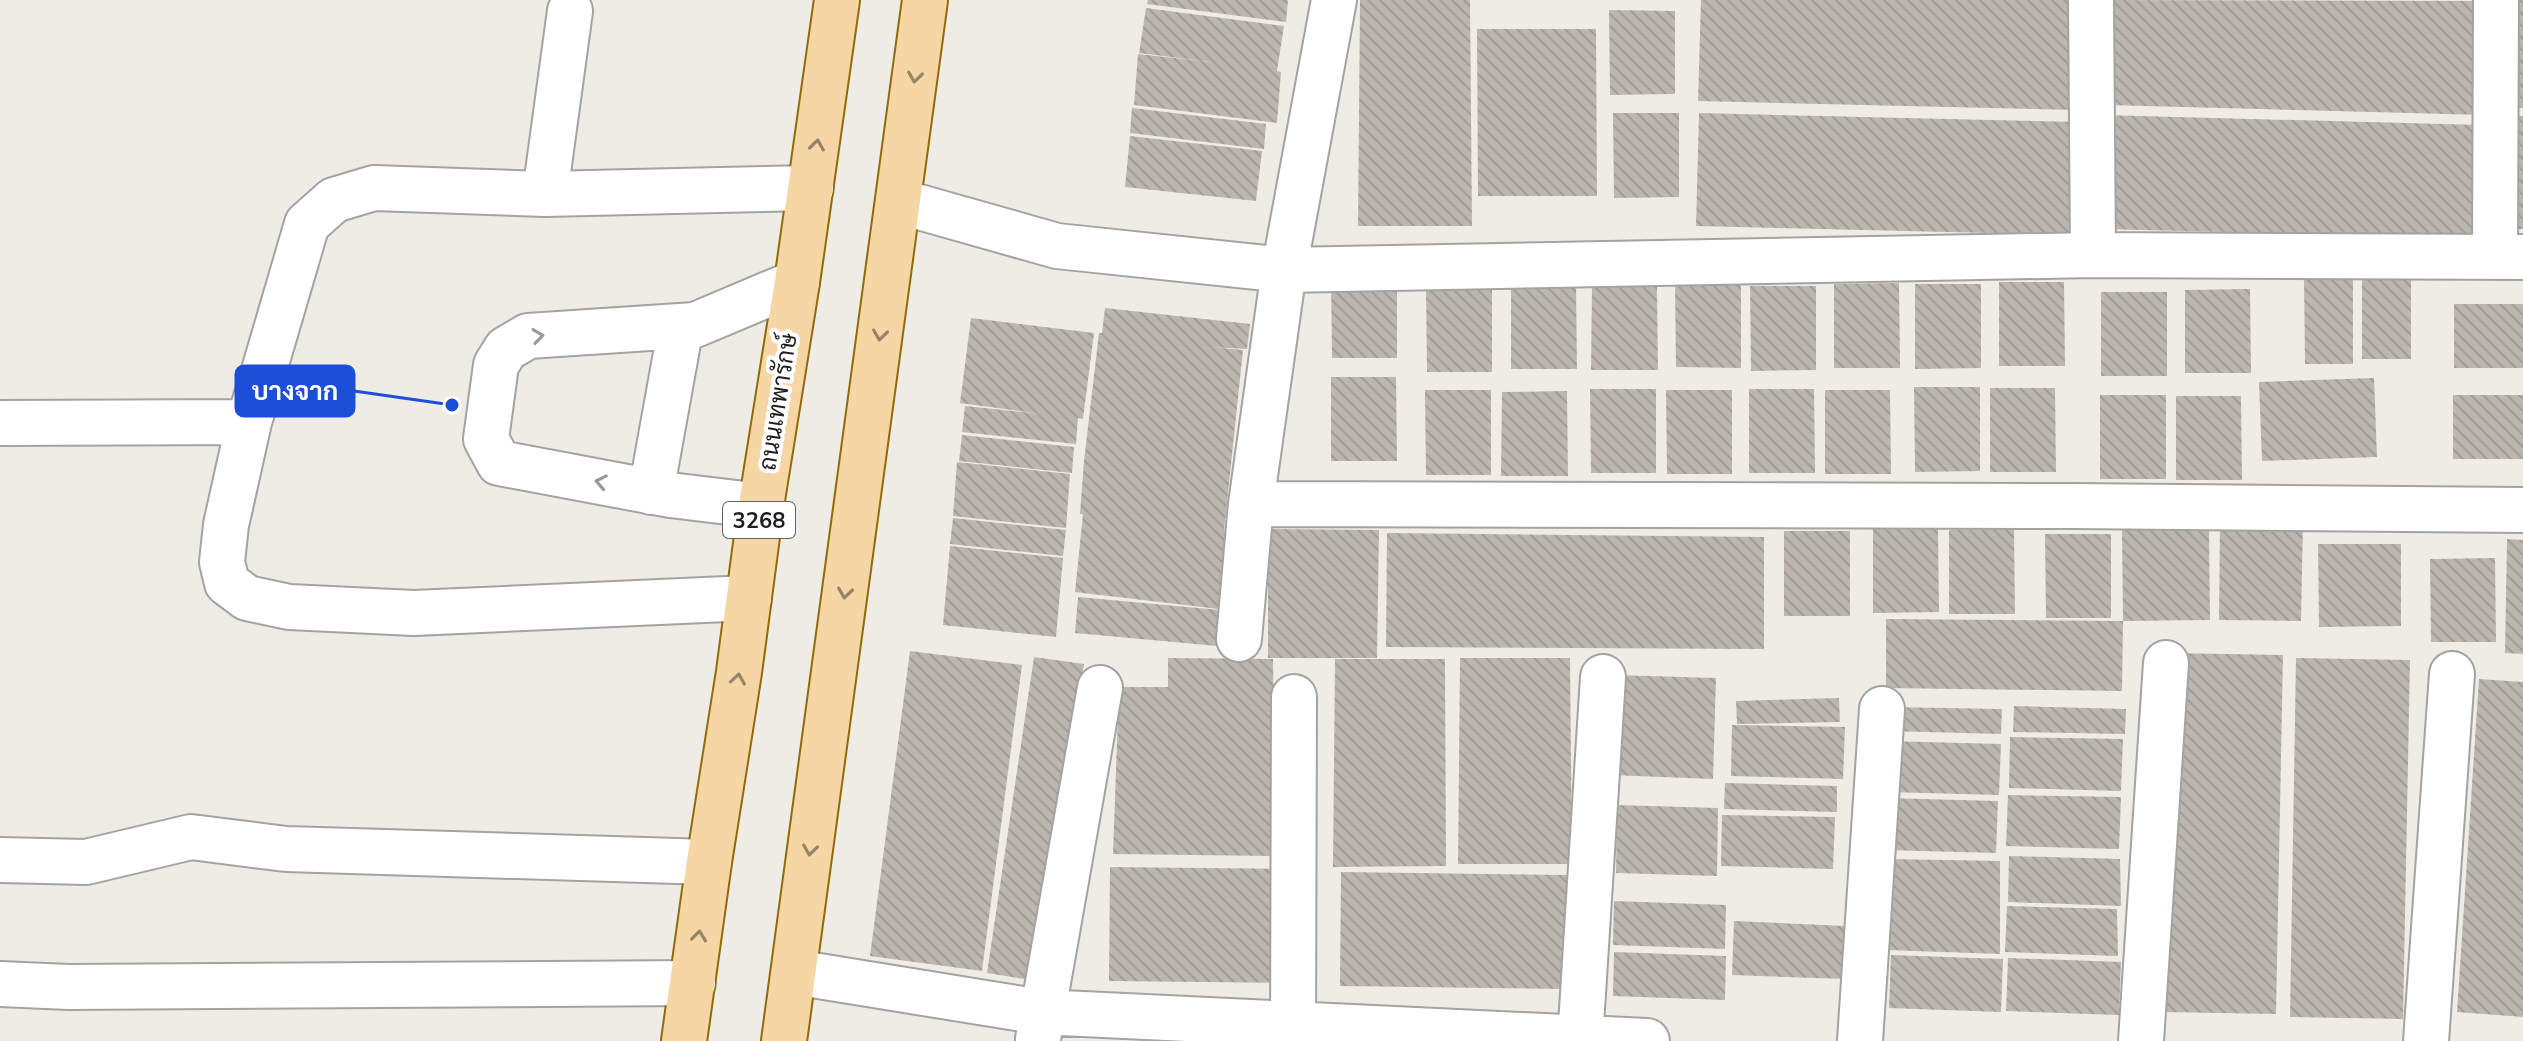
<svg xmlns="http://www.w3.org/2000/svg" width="2523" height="1041" font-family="'Nunito Sans',Sarabun,sans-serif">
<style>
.building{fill:url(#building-back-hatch)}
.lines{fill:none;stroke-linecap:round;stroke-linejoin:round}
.minor-casing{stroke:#a3a3a3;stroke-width:48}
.major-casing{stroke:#916a09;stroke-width:48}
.minor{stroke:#fff;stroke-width:44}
.major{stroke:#f6d6a4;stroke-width:44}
.oneway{stroke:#958468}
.oneway2{stroke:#9a9a9a}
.labels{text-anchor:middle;stroke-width:8;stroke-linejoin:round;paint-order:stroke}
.shield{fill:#fff;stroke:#626262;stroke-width:2}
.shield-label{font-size:22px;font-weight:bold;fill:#1f1f1f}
.street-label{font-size:24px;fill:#1f1f1f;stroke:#fff}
.leader{fill:none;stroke:#1d4ed8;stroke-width:3}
.callout-dot{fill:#1d4ed8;stroke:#fff;stroke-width:3}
.callout{fill:#1d4ed8;stroke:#1d4ed8;stroke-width:3}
.callout-label{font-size:26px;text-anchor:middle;font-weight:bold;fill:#fff}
</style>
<defs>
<pattern id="building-back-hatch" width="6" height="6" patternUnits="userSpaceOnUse" patternTransform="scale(2)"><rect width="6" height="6" fill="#bcb6af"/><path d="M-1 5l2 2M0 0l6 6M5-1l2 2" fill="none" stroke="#a19c96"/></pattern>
</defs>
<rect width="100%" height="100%" fill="#efece6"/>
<path class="building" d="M1148,0h140l-2,22 -139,-18z
M1360,0h110l2,226h-114z
M1701,0h378l-2,110 -379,-9z
M2109,0l378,1 -2,114 -378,-10z
M2508,0h15v108h-17z
M1146,8l138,18 -7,45 4,1 -4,51 -143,-18 4,-51 73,8 -72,-9z
M1609,10l66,1v83l-65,1z
M1477,29h119l1,167h-119z
M1132,108l134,16 -2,25 -134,-16z
M1613,113h66v84l-65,1z
M1699,113l378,9 -3,113 -378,-9z
M2103,115l377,10 -2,113 -377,-9z
M2512,116h11v113h-13z
M1130,136l132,15 -6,50 -131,-14z
M1331,274h66v84h-65z
M2362,274h49v85h-49z
M2304,279h49v85h-48z
M1999,282h65l1,84h-66z
M1741,283v85l-65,-1 -1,-83z
M1899,283l1,85h-66v-84z
M1915,284h66v84l-66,1z
M1511,285h65l1,84h-66z
M1592,286h65l1,84h-67z
M1750,286h66v84l-65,1z
M1426,287l66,1v84h-65z
M2250,289l1,84h-66v-83z
M2101,292h66v84h-66z
M2454,304h69v64h-69z
M1105,308l145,16 -3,25 -36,-2 32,3 -19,181h3l-8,78 -144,-17 8,-78h-3l4,-53 15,-128h3z
M971,318l123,15 -11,86 -5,-1 -2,26 -114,-12 3,-26 77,8 -82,-11z
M1331,377h65l1,84h-66z
M2374,378l3,79 -115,4 -3,-79z
M1914,387h66v84l-65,1z
M1990,388h65l1,84h-66z
M1590,389h66v84h-65z
M1749,389h65l1,84h-66z
M1425,390h66v85h-65z
M1666,390h66v84h-65z
M1825,390h65l1,84h-66z
M1567,391l1,85h-67l1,-84z
M2100,395h66v84h-66z
M2453,395h70v64h-70z
M2176,396h65l1,84h-66z
M962,435l112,12 -2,26 -113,-12z
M957,462l113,12 -4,54 -113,-12z
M953,518l113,12 -3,26 -113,-12z
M2220,521l83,2 -2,98 -82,-1z
M1873,528l65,1 1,83 -66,1z
M1268,529l111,1 -2,128h-109z
M2014,529l1,85h-66v-84z
M2122,530h87l1,90 -87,1z
M1784,531h66v85h-66z
M1387,533l377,4v112l-378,-2z
M2045,534h66v84h-65z
M2507,539l16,1v114l-18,-1z
M2318,544h83v82l-82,1z
M950,546l113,12 -7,79 -113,-12z
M2495,558l1,84h-65l-1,-83z
M1078,597l142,13 -3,36 -142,-13z
M1886,619l237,2 -1,70 -236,-3z
M910,651l112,14 -40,306 -112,-15z
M2170,653l113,2 -7,359 -113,-2z
M1034,657l50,7 -48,317 -49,-8z
M1168,658l105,1 3,197 -163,-2 6,-167h49z
M1460,658h110l2,206h-114z
M2296,658l114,2 -7,359 -113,-2z
M1335,659h110l1,207 -113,1z
M1614,675l102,3 -3,101 -102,-4z
M2479,679l44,3v335l-66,-5z
M1839,698l1,24 -103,2 -1,-23z
M2014,706l112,3 -1,25 -112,-2z
M1888,707l114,2 -1,25 -112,-3z
M1732,725l113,2 -2,52 -112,-3z
M2010,737l113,2 -2,52 -112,-3z
M1887,741l114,3 -2,51 -113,-3z
M1725,783l112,3v26l-113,-3z
M2008,795l113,2 -2,52 -113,-3z
M1885,798l113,3 -2,52 -112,-3z
M1617,805l101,3 -1,68 -101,-3z
M1722,815l113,2 -2,52 -112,-3z
M2009,856l111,3 1,47 -113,-4z
M1889,859l111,2v93l-113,-4z
M1110,867l176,2v114l-177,-2z
M1341,872l226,3v114l-227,-3z
M1614,901l112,4 -1,44 -112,-4z
M2007,906l110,3 1,47 -113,-4z
M1734,921l112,5 -1,53 -113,-4z
M1614,952l112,4 -1,44 -112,-4z
M1891,955l112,4 -2,53 -112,-4z
M2008,958l113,4 -2,53 -113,-4z"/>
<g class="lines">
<g class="minor-casing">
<path id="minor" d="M2091,0l2,255
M545,194l25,-183
M898,201l159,45 227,24 809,-15 430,2
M2495,257l1,-257
M0,423l249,-1
M651,492l30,-166
M1251,504l822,2 450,4
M761,506l-91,-11 -171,-32 -13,-24 10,-74 10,-16 22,-13 167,-11 102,-43
M749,598l-335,15 -125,-6 -42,-9 -20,-15 -5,-21 4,-37 23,-103 58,-198 27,-24 40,-12 171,6 266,-6
M1239,639l12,-135 33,-234 50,-270
M0,860l86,2 105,-25 95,12 423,13
M794,972l247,40 606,29
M0,984l69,3 624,-4
M1038,1039l62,-351
M1293,1041l1,-344
M1580,1041l23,-364
M1860,1041l22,-332
M2141,1041l25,-378
M2426,1041l26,-367"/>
</g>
<g class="major-casing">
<path id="major" d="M684,1041l25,-179 30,-190 22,-166 36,-224 40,-282
M784,1041l141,-1041"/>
</g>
<use href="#minor" class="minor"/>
<use href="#major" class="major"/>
</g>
<defs><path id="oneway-chevron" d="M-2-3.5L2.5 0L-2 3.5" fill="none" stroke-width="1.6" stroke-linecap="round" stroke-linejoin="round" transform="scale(2)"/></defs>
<g class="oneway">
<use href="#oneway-chevron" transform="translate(915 77) rotate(98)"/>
<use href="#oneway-chevron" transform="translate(817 145) rotate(-82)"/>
<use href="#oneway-chevron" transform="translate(880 335) rotate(98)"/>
<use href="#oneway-chevron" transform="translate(845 593) rotate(98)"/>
<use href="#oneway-chevron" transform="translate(738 679) rotate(-81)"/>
<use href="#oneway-chevron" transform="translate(810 850) rotate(98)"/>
<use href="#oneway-chevron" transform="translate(699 936) rotate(-83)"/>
</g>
<g class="oneway2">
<use href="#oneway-chevron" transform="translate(538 336) rotate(-8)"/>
<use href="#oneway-chevron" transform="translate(601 482) rotate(-169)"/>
</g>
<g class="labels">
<rect class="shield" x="723" y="502" width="72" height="36" rx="6"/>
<g class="shield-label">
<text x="759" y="528">3268</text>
</g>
<g class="street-label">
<text transform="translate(778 402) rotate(-81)" y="8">ถนนเทพารักษ์</text>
</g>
</g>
<path class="leader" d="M452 405L354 391"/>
<circle class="callout-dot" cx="452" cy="405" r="8"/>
<rect class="callout" x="236" y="366" width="118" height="50" rx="8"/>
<g class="callout-label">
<text x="295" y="400">บางจาก</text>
</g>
</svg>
